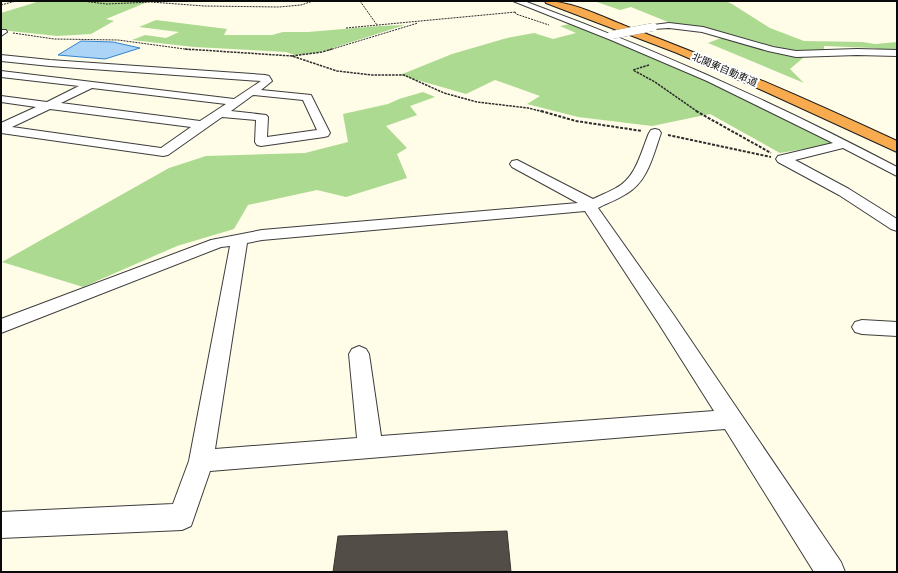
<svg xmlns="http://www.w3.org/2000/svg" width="898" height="573" font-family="Literata,'Noto Sans JP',serif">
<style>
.forest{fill:#acda91}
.water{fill:#acd4f7;stroke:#3283ce}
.building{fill:#534d47;stroke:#3a3632}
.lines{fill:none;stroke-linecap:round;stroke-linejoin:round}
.minor-casing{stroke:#3d3d3d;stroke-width:2}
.highway-casing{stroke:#1b1b1b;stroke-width:2}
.path-far2{stroke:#2c2c2c;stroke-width:1;stroke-dasharray:2 1;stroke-linecap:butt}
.path-far1{stroke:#2c2c2c;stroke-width:1.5;stroke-dasharray:2.5 1;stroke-linecap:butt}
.path{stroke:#2c2c2c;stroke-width:2;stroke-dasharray:3 1.5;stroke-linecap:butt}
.minor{fill:#fff;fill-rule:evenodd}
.highway{fill:#f7aa4e;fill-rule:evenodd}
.minor-bridge-casing{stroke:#3d3d3d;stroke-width:8;stroke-linecap:butt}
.minor-bridge{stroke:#fff;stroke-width:8}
.labels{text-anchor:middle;stroke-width:4;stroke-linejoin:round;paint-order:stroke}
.far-street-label{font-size:10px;fill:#0a0a0a;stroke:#fff}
</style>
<rect width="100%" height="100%" fill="#fffce8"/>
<path class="forest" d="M40,1h110l-44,18 8,2 -23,13 -34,2 -56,-6v-17z
M594,1h132l6,3 38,24 34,13 59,1 12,2 22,-2v9h-9l-15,-3 -49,-2v6l-15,1 -19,16 14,14 -96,-40 18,-7 -31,-9 -27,-5 -37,-15 -11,3z
M156,20l71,9 -3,6h48l11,-3h25l71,-6 26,-1 -85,27 -25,3 -9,-3 -92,-5 -62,-7 13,-5 21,3 13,-6 -40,-5z
M570,24l96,38 115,54 52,28 -53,9 -70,-39 -58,12 -74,-9 -51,-13 13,-8 -45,-16 -29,14 -66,-19 52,-21 55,-16 27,-5 19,6 23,-6 -16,-7z
M423,92l12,5 -25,9 7,9 -31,11 21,22 -10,6 10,24 -61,19 -29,-7 -69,15 -14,24 -57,17 -94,41 -81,-25 167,-94 37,-12 99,-3 43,-11 -5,-28 45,-10 11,-5z"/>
<path class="water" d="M81,41l32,1 27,6 -35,11 -47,-4z"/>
<path class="building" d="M507,531l4,41h-178l5,-36z"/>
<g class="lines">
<g class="minor-casing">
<path id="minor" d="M513,1h11c128,47 252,102 373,166v9l-54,-28 -48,12 54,29 48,30v12l-6,-2 -52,-34 -61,-33 -2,-3 2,-3 55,-13 -126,-62 -96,-41z
M669,23l34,4 70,20 23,4 61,-2 40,1v6l-40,-1 -61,2 -28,-6 -66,-19 -33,-4 -16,1 -4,-2 4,-2z
M1,30h5l1,2 -6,4z
M1,55l49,5 215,15 4,1 3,5 -11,9 50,5 19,38 -2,3 -4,1 -63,9 -4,-1 -2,-3 1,-22 -34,-3 -54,38 -5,1 -162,-23v-10l35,-16 -35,-5v-6l46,6 32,-16 -78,-9v-6l233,28 27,-18 -211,-15 -49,-5zM92,88l134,16 -26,17 -139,-18zM253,95l50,5 14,30 -50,7 1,-20 -2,-2 -35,-4zM50,109l141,18 -30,21 -149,-21z
M655,129l4,1 2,3c-8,22 -13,49 -35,61 -9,6 -19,9 -28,14l75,106 168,248 4,10h-31l-89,-143 -515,42 -19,55 -9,4 -181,8v-26l172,-8 16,-43 41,-215 -9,1 -220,86v-14l210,-79 51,-10 316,-27 -66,-36 -2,-3 2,-3 5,-1 76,39c8,-4 16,-7 23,-11 20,-10 25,-36 33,-55l2,-3zM585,211l74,113 55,87 -333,25 -12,-82 -3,-5 -7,-3 -7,3 -3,5 8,84 -142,11 32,-206 15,-3z
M862,320l35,2v14l-35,-2 -7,-2 -3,-5 3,-5z"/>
</g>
<g class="highway-casing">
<path id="highway" d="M545,1c26,0 58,16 83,26 92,34 181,73 269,114v11l-133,-61 -87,-38 -131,-50z"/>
</g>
<path class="path-far2" d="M82,1l25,3 44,-2 53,4 75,1 22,-2 12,-4
M360,1l17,24
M1,5l15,-4
M515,12l1,2 33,11
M346,28l170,-16
M13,33l41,6 64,1 74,10
M329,50l89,-27"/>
<path class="path-far1" d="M185,49l107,7 45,15 35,4h32l40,18 33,9 51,6 16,4
M292,56l30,-4 10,-3
M649,65l-16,5 22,12 43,30"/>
<path class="path" d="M541,111l35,10 66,10
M696,111l75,42
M668,135l103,22"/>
<use href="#minor" class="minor"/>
<use href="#highway" class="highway"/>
<g class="minor-bridge-casing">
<path id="minor-bridge" d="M612,35l41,-8"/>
</g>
<use href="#minor-bridge" class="minor-bridge"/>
</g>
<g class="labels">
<g class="far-street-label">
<text transform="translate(725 69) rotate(23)" y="4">北関東自動車道</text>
</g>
</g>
<rect width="898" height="573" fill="none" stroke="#0a0a0a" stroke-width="4"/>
</svg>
